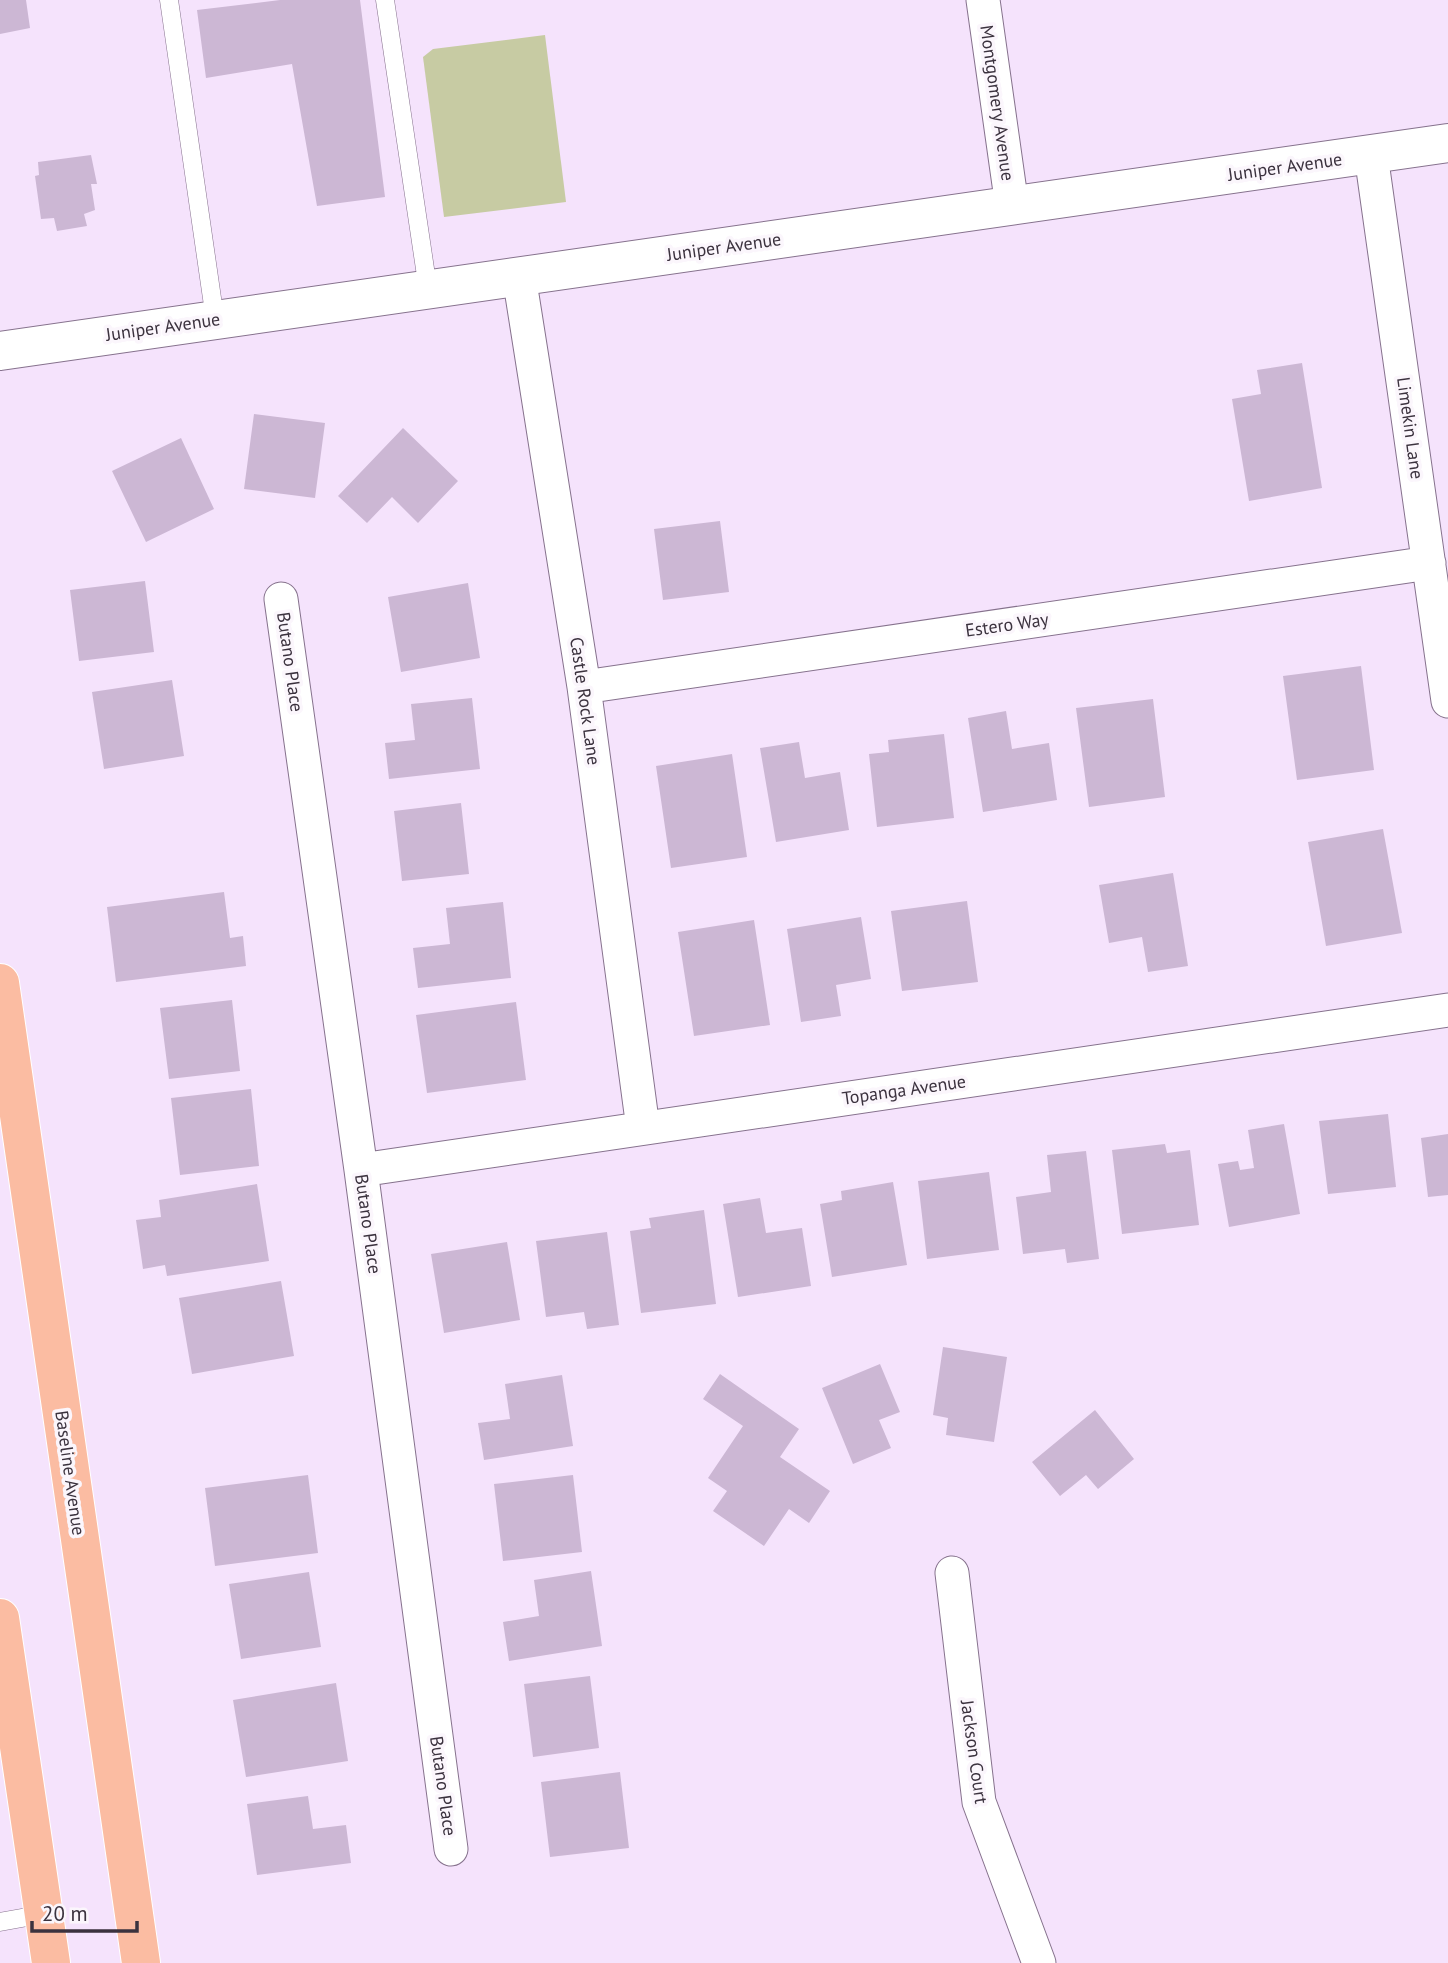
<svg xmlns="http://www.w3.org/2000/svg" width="1448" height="1963" font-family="'PT Sans',sans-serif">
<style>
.green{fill:#c7cba3}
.building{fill:#ccb7d4}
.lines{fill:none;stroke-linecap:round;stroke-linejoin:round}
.lane-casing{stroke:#86728d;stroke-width:19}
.street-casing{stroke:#86728d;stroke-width:35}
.secondary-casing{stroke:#86728d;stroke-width:40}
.primary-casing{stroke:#fff;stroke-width:40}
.lane{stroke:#fff;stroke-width:18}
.street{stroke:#fff;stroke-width:33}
.secondary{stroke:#fff;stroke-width:38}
.primary{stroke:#fbbca2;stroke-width:38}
.labels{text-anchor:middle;stroke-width:7;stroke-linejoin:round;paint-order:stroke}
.street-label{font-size:18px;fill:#3b323e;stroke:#fbf6fc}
</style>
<rect width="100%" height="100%" fill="#f5e3fc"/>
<path class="green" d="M545,35l21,167 -122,15 -21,-160 10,-8z"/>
<path class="building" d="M0,0h26l4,28 -30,6z
M280,0h80l25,197 -68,9 -25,-142 -86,14 -9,-68z
M91,155l6,29h-6l4,26 -11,4 3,12 -30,5 -3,-13 -13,1 -6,-43 4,-1 -1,-13z
M1302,363l20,125 -73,13 -17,-102 29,-5 -4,-24z
M254,414l71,9 -10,75 -71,-9z
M403,428l55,53 -40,42 -26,-26 -25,26 -29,-27z
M181,438l33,71 -68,33 -34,-71z
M720,521l9,71 -66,8 -9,-71z
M145,581l9,71 -75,9 -9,-71z
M468,583l12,75 -79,14 -13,-75z
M1361,666l13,104 -77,10 -14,-104z
M172,680l12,76 -80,13 -12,-77z
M472,698l8,71 -91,10 -4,-36 30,-3 -4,-36z
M1153,699l12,98 -76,10 -13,-99z
M1006,711l6,38 37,-6 8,57 -74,12 -15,-94z
M944,734l10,84 -77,9 -8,-73 20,-2 -1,-12z
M799,742l6,36 35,-6 9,58 -73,12 -16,-94z
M732,754l15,103 -76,11 -15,-102z
M461,803l8,71 -67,7 -8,-70z
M1383,829l19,104 -76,13 -18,-104z
M1173,873l15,93 -40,6 -6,-35 -33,6 -10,-58z
M224,892l6,46 13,-2 3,30 -130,16 -9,-75z
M967,901l11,81 -76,9 -11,-80z
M503,902l8,76 -93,10 -5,-40 37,-4 -4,-36z
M861,917l10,62 -35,6 5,31 -40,6 -14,-93z
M754,920l16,105 -76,11 -16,-104z
M232,1000l8,71 -71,8 -9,-71z
M516,1002l10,78 -99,13 -11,-78z
M251,1089l8,77 -79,9 -9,-77z
M1388,1114l8,73 -68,7 -9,-73z
M1284,1124l16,90 -71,13 -11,-63 20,-3 2,9 14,-2 -6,-38z
M1448,1134v61l-20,2 -7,-59z
M1165,1144l2,9 23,-3 9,75 -77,9 -10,-84z
M1086,1151l13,108 -32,4 -2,-14 -42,5 -7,-57 35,-5 -4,-37z
M989,1172l10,78 -72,9 -9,-78z
M893,1182l14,83 -75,12 -12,-73 22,-4 -1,-9z
M257,1184l12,77 -102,15 -2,-11 -22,4 -7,-49 25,-3 -2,-17z
M760,1198l6,35 36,-5 9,58 -73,11 -15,-93z
M704,1210l12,94 -75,9 -11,-82 21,-3 -2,-10z
M607,1232l12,93 -32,4 -3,-17 -38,5 -10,-76z
M507,1242l13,78 -76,13 -13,-79z
M281,1281l13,75 -102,18 -13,-76z
M943,1347l64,10 -13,85 -48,-7 2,-17 -15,-3z
M880,1364l20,48 -21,8 12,28 -38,16 -31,-76z
M720,1374l79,55 -19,28 50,34 -21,32 -20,-14 -25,37 -51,-35 14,-20 -19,-13 35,-52 -40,-27z
M562,1375l11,71 -89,14 -6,-37 32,-4 -5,-35z
M1095,1410l39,49 -36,30 -12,-14 -26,21 -28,-34z
M308,1475l10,78 -103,13 -10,-78z
M573,1475l9,77 -79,9 -9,-77z
M591,1571l11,75 -93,15 -6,-39 36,-6 -5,-36z
M309,1572l12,75 -80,12 -12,-75z
M590,1676l9,72 -66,9 -9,-73z
M336,1683l12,78 -102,16 -13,-77z
M620,1772l9,76 -79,9 -9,-75z
M308,1796l5,33 33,-4 5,38 -94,12 -10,-71z"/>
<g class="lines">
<g class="lane-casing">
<path id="lane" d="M169,0l46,319
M385,0l43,289
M0,1922l44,-8"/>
</g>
<g class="street-casing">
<path id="street" d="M983,0l29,206
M1371,155l77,546
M519,276l65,411 59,441
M281,599l80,571 90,679
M584,687l845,-124
M361,1170l1087,-160
M952,1573l27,229 60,161"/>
</g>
<g class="secondary-casing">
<path id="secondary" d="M0,351l1448,-208"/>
</g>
<g class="primary-casing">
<path id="primary" d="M0,983l141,980
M0,1618l51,345"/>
</g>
<use href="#lane" class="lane"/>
<use href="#street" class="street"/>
<use href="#secondary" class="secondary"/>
<use href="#primary" class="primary"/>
</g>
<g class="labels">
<g class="street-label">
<text transform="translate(997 103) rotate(82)" y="6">Montgomery Avenue</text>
<text transform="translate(1285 167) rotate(-8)" y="6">Juniper Avenue</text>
<text transform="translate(724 247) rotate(-8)" y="6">Juniper Avenue</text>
<text transform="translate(163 327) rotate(-8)" y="6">Juniper Avenue</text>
<text transform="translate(1410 428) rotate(82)" y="6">Limekin Lane</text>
<text transform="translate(1007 625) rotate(-8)" y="6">Estero Way</text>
<text transform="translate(290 662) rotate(82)" y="6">Butano Place</text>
<text transform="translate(585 701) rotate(82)" y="6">Castle Rock Lane</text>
<text transform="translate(904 1090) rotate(-8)" y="6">Topanga Avenue</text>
<text transform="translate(368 1224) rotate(82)" y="6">Butano Place</text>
<text transform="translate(70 1473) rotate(82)" y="6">Baseline Avenue</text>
<text transform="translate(974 1752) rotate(82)" y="6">Jackson Court</text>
<text transform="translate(443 1786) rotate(82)" y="6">Butano Place</text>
</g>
</g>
<path d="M32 1921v10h105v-10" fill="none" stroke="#3b323e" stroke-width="3.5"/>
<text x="42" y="1921" font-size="21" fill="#3b323e" stroke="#fbf6fc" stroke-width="5" paint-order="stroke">20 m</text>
</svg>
